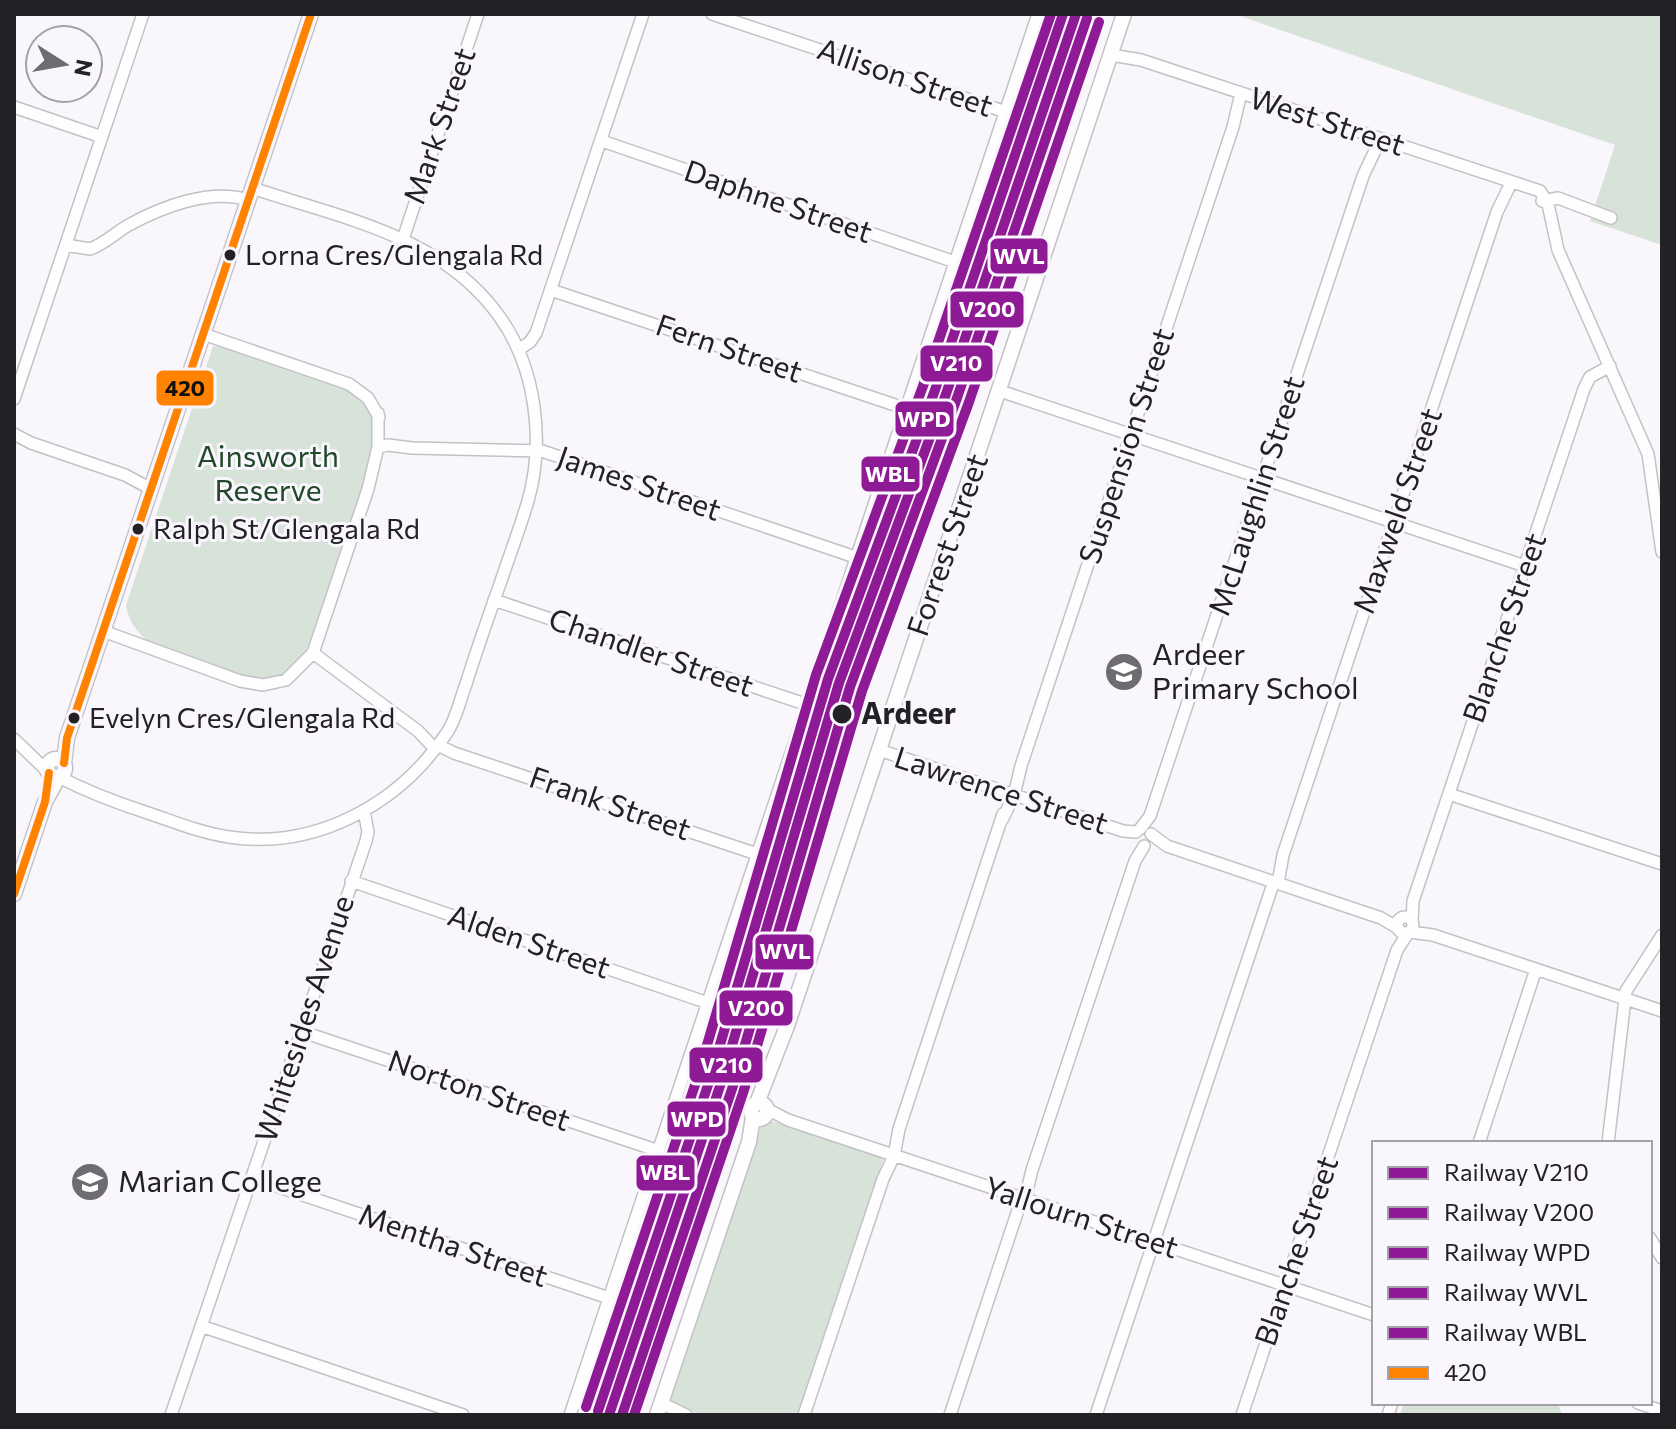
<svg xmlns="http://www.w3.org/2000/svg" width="1676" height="1429" font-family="Commissioner,sans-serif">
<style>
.green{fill:#d7e2d9}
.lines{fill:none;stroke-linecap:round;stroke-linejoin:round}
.minor-casing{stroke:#c4c1c5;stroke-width:14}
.tertiary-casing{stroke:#c4c1c5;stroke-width:17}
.minor{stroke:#fefeff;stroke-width:11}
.tertiary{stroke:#fefeff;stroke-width:14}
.bus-1-casing{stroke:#faf6fd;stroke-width:14}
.bus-1{stroke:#ff8200;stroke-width:8}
.rail-1-casing{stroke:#faf6fd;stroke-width:16}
.rail-2-casing{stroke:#faf6fd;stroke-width:16}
.rail-3-casing{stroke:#faf6fd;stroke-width:16}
.rail-4-casing{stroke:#faf6fd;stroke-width:16}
.rail-5-casing{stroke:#faf6fd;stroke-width:16}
.rail-1{stroke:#8f1a95;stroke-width:10}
.rail-2{stroke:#8f1a95;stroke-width:10}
.rail-3{stroke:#8f1a95;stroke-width:10}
.rail-4{stroke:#8f1a95;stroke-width:10}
.rail-5{stroke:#8f1a95;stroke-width:10}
.bus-dot{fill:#232125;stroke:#faf6fd;stroke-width:3}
.labels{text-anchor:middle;stroke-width:6;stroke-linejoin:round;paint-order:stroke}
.bus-label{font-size:28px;fill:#232125;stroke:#faf6fd;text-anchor:start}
.street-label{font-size:30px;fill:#232125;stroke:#faf6fd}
.park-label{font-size:30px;fill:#1f4928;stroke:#faf6fd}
.poi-label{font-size:30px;fill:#232125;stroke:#faf6fd;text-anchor:start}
.stop-label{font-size:30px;font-weight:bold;fill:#232125;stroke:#faf6fd;text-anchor:start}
.line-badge{stroke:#faf6fd;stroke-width:3}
.badge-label{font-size:22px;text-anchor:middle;font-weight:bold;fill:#fff}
.pale-badge-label{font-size:22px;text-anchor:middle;font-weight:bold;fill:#111}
</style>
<rect width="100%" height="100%" fill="#faf7fc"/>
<path class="green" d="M1234,14h428v231l-72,-24 25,-76z
M213,346l12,1 123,42c27,21 26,31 27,63l-68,197c-7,14 -23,28 -38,30 -18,3 -106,-27 -120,-37 -12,-9 -21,-22 -23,-37z
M768,1120l116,38 -86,257h-95l-36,-12 95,-279z
M1404,1403h154l4,12h-162z"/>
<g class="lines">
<g class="minor-casing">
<path id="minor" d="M712,14l294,98
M1111,55l30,5 399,131 8,13 10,46 90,204 14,98
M14,107l88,30
M602,141l353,121
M1542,201l16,-3 53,20
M403,239l75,-225
M66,245l24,4c14,-5 24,-15 37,-23 34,-19 83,-38 121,-26
M551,290l356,119
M203,334l146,50 19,14 11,19
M518,350l12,-8 6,-9 107,-319
M1000,391l525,175
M14,399l129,-385
M14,434l17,9 94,32 26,14
M378,447l10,-2 24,3 130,3 316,107
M494,600l314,105
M103,631l137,50 23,4 23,-5 27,-27 55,-164 10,-42v-34
M313,653l105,78 17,18
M14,739l33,32
M438,745l16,8 303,101
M879,750l244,81 13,1
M59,777c29,15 58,26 89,36 27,9 53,20 81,24 86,13 169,-32 217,-103 10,-14 14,-34 20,-50 11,-35 23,-69 35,-103 9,-27 19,-53 27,-80 17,-60 8,-134 -29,-185 -58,-81 -158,-98 -247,-128
M1449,794l213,70
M1002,820l12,-25 7,-29 212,-639 8,-34
M1140,829l10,-13 213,-640 17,-36
M1151,834l16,12 214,72 17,10
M351,881l357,122
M1278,883l5,-28 214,-643 14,-29
M1397 925a8 8 0 1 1 16 0a8 8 0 1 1-16 0Z
M1412,921l1,-20 171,-512 6,-12 20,-11
M1410,932l23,3 229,76
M300,1031l359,120
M767,1109l21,11 586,195
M1479,1143l57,-174
M1608,1143l18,-152 36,-56
M252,1178l357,120
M1025,1199l7,-29 103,-309 9,-15
M1650,1238l12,20
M201,1326l262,89
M661,1403l25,12
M1638,1403l24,8
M171,1415l195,-574 2,-9 -4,-21
M570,1415l468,-1401
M804,1415l79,-236 11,-23 5,-27 104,-315
M950,1415l72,-217
M1096,1415l178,-534
M1242,1415l155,-465 11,-17
M1388,1415l4,-12"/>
</g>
<g class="tertiary-casing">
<path id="tertiary" d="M47 768a9 9 0 1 1 18 0a9 9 0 1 1-18 0Z
M64,763l3,-25 244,-724
M14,894l31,-92 13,-24
M751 1111a8 8 0 1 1 16 0a8 8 0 1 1-16 0Z
M757,1103l30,-77 337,-1012
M657,1415l92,-273 4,-25"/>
</g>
<use href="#minor" class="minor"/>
<use href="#tertiary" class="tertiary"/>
<g class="bus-1-casing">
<path id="bus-1" d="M64,763l3,-25 244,-724
M14,894l31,-92 4,-29"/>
</g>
<use href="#bus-1" class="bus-1"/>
<g class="rail-1-casing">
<path id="rail-1" d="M609,1415l111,-329 119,-403 107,-289 130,-380"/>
</g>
<g class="rail-2-casing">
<path id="rail-2" d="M622,1415l110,-326 118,-402 107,-289 130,-380"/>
</g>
<g class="rail-3-casing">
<path id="rail-3" d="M598,1411l111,-329 119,-403 107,-289 128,-376"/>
</g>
<g class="rail-4-casing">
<path id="rail-4" d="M634,1415l109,-322 119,-402 107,-289 130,-380"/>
</g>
<g class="rail-5-casing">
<path id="rail-5" d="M586,1407l111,-328 119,-404 107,-289 128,-372"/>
</g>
<use href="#rail-1" class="rail-1"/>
<use href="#rail-2" class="rail-2"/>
<use href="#rail-3" class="rail-3"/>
<use href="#rail-4" class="rail-4"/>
<use href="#rail-5" class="rail-5"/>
</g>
<defs>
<g id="school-disc" transform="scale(2)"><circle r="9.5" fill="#6e6c70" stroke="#faf6fd"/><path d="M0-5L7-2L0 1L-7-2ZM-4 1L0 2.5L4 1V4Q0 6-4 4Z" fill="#fff"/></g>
</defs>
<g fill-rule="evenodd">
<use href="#school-disc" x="1124" y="672"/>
<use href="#school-disc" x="90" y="1182"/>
</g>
<g class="bus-dot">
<circle cx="230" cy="255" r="7"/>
<circle cx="138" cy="529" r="7"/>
<circle cx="842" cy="714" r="11"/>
<circle cx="74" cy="718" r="7"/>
</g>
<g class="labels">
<g class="bus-label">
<text x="245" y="265">Lorna Cres/Glengala Rd</text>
<text x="153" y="539">Ralph St/Glengala Rd</text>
<text x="89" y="728">Evelyn Cres/Glengala Rd</text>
</g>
<g class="street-label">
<text transform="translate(905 78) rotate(19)" y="10">Allison Street</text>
<text transform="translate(1327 122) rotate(18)" y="10">West Street</text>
<text transform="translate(440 126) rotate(-71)" y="10">Mark Street</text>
<text transform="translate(778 202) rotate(19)" y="10">Daphne Street</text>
<text transform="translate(729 349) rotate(19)" y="10">Fern Street</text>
<text transform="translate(1127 446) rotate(-72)" y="10">Suspension Street</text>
<text transform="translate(639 484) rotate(19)" y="10">James Street</text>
<text transform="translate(1257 496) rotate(-72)" y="10">McLaughlin Street</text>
<text transform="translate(1398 511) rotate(-71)" y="10">Maxweld Street</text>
<text transform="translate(948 545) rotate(-71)" y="10">Forrest Street</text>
<text transform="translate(1505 628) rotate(-71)" y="10">Blanche Street</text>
<text transform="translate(651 653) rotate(19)" y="10">Chandler Street</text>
<text transform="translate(1001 791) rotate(18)" y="10">Lawrence Street</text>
<text transform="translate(610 804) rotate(19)" y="10">Frank Street</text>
<text transform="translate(529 942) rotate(19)" y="10">Alden Street</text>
<text transform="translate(305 1019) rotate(-72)" y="10">Whitesides Avenue</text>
<text transform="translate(479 1091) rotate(19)" y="10">Norton Street</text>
<text transform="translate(1081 1218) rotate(18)" y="10">Yallourn Street</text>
<text transform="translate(453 1246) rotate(19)" y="10">Mentha Street</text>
<text transform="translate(1297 1251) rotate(-71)" y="10">Blanche Street</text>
</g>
<g class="park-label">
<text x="268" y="467">Ainsworth<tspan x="268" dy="34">Reserve</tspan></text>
</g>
<g class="poi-label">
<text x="1152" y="665">Ardeer<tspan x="1152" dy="34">Primary School</tspan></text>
<text x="118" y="1192">Marian College</text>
</g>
<g class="stop-label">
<text x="861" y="724">Ardeer</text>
</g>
</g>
<g class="line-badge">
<rect x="989" y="237" width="60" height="38" rx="8" fill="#8f1a95"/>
<rect x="949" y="290" width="76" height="39" rx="8" fill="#8f1a95"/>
<rect x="919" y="344" width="75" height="39" rx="8" fill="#8f1a95"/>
<rect x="155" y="369" width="60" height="38" rx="8" fill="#ff8200"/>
<rect x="894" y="400" width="61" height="38" rx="8" fill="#8f1a95"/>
<rect x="860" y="455" width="61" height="38" rx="8" fill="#8f1a95"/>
<rect x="754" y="933" width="61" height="38" rx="8" fill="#8f1a95"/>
<rect x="718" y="989" width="76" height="38" rx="8" fill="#8f1a95"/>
<rect x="688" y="1046" width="76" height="38" rx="8" fill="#8f1a95"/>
<rect x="666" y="1100" width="61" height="38" rx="8" fill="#8f1a95"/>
<rect x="635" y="1154" width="61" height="38" rx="8" fill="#8f1a95"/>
</g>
<g class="badge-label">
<text x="1019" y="264">WVL</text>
<text x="987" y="317">V200</text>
<text x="956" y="371">V210</text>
<text x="924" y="427">WPD</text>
<text x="890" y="482">WBL</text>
<text x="785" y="959">WVL</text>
<text x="756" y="1016">V200</text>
<text x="726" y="1073">V210</text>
<text x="697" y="1127">WPD</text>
<text x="665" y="1180">WBL</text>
</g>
<g class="pale-badge-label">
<text x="185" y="396">420</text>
</g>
<rect width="1676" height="1429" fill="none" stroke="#232125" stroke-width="32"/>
<rect x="1372" y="1141" width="280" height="264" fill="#faf6fd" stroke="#a4a1a7" stroke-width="2"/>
<rect x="1388" y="1167" width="40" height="12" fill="#8f1a95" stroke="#a4a1a7" stroke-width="2"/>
<text x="1444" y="1181" font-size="24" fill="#232125">Railway V210</text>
<rect x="1388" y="1207" width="40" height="12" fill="#8f1a95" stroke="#a4a1a7" stroke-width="2"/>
<text x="1444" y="1221" font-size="24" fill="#232125">Railway V200</text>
<rect x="1388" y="1247" width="40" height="12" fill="#8f1a95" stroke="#a4a1a7" stroke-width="2"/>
<text x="1444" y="1261" font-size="24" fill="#232125">Railway WPD</text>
<rect x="1388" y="1287" width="40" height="12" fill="#8f1a95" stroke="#a4a1a7" stroke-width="2"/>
<text x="1444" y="1301" font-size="24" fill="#232125">Railway WVL</text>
<rect x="1388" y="1327" width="40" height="12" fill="#8f1a95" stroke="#a4a1a7" stroke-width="2"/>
<text x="1444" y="1341" font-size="24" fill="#232125">Railway WBL</text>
<rect x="1388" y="1367" width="40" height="12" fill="#ff8200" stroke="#a4a1a7" stroke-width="2"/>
<text x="1444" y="1381" font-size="24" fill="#232125">420</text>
<g transform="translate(64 64) rotate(101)"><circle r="38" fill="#faf6fd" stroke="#a4a1a7" stroke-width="2"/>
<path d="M0-6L14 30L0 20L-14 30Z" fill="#6e6c70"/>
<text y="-12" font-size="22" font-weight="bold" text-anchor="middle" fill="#232125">N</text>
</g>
</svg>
